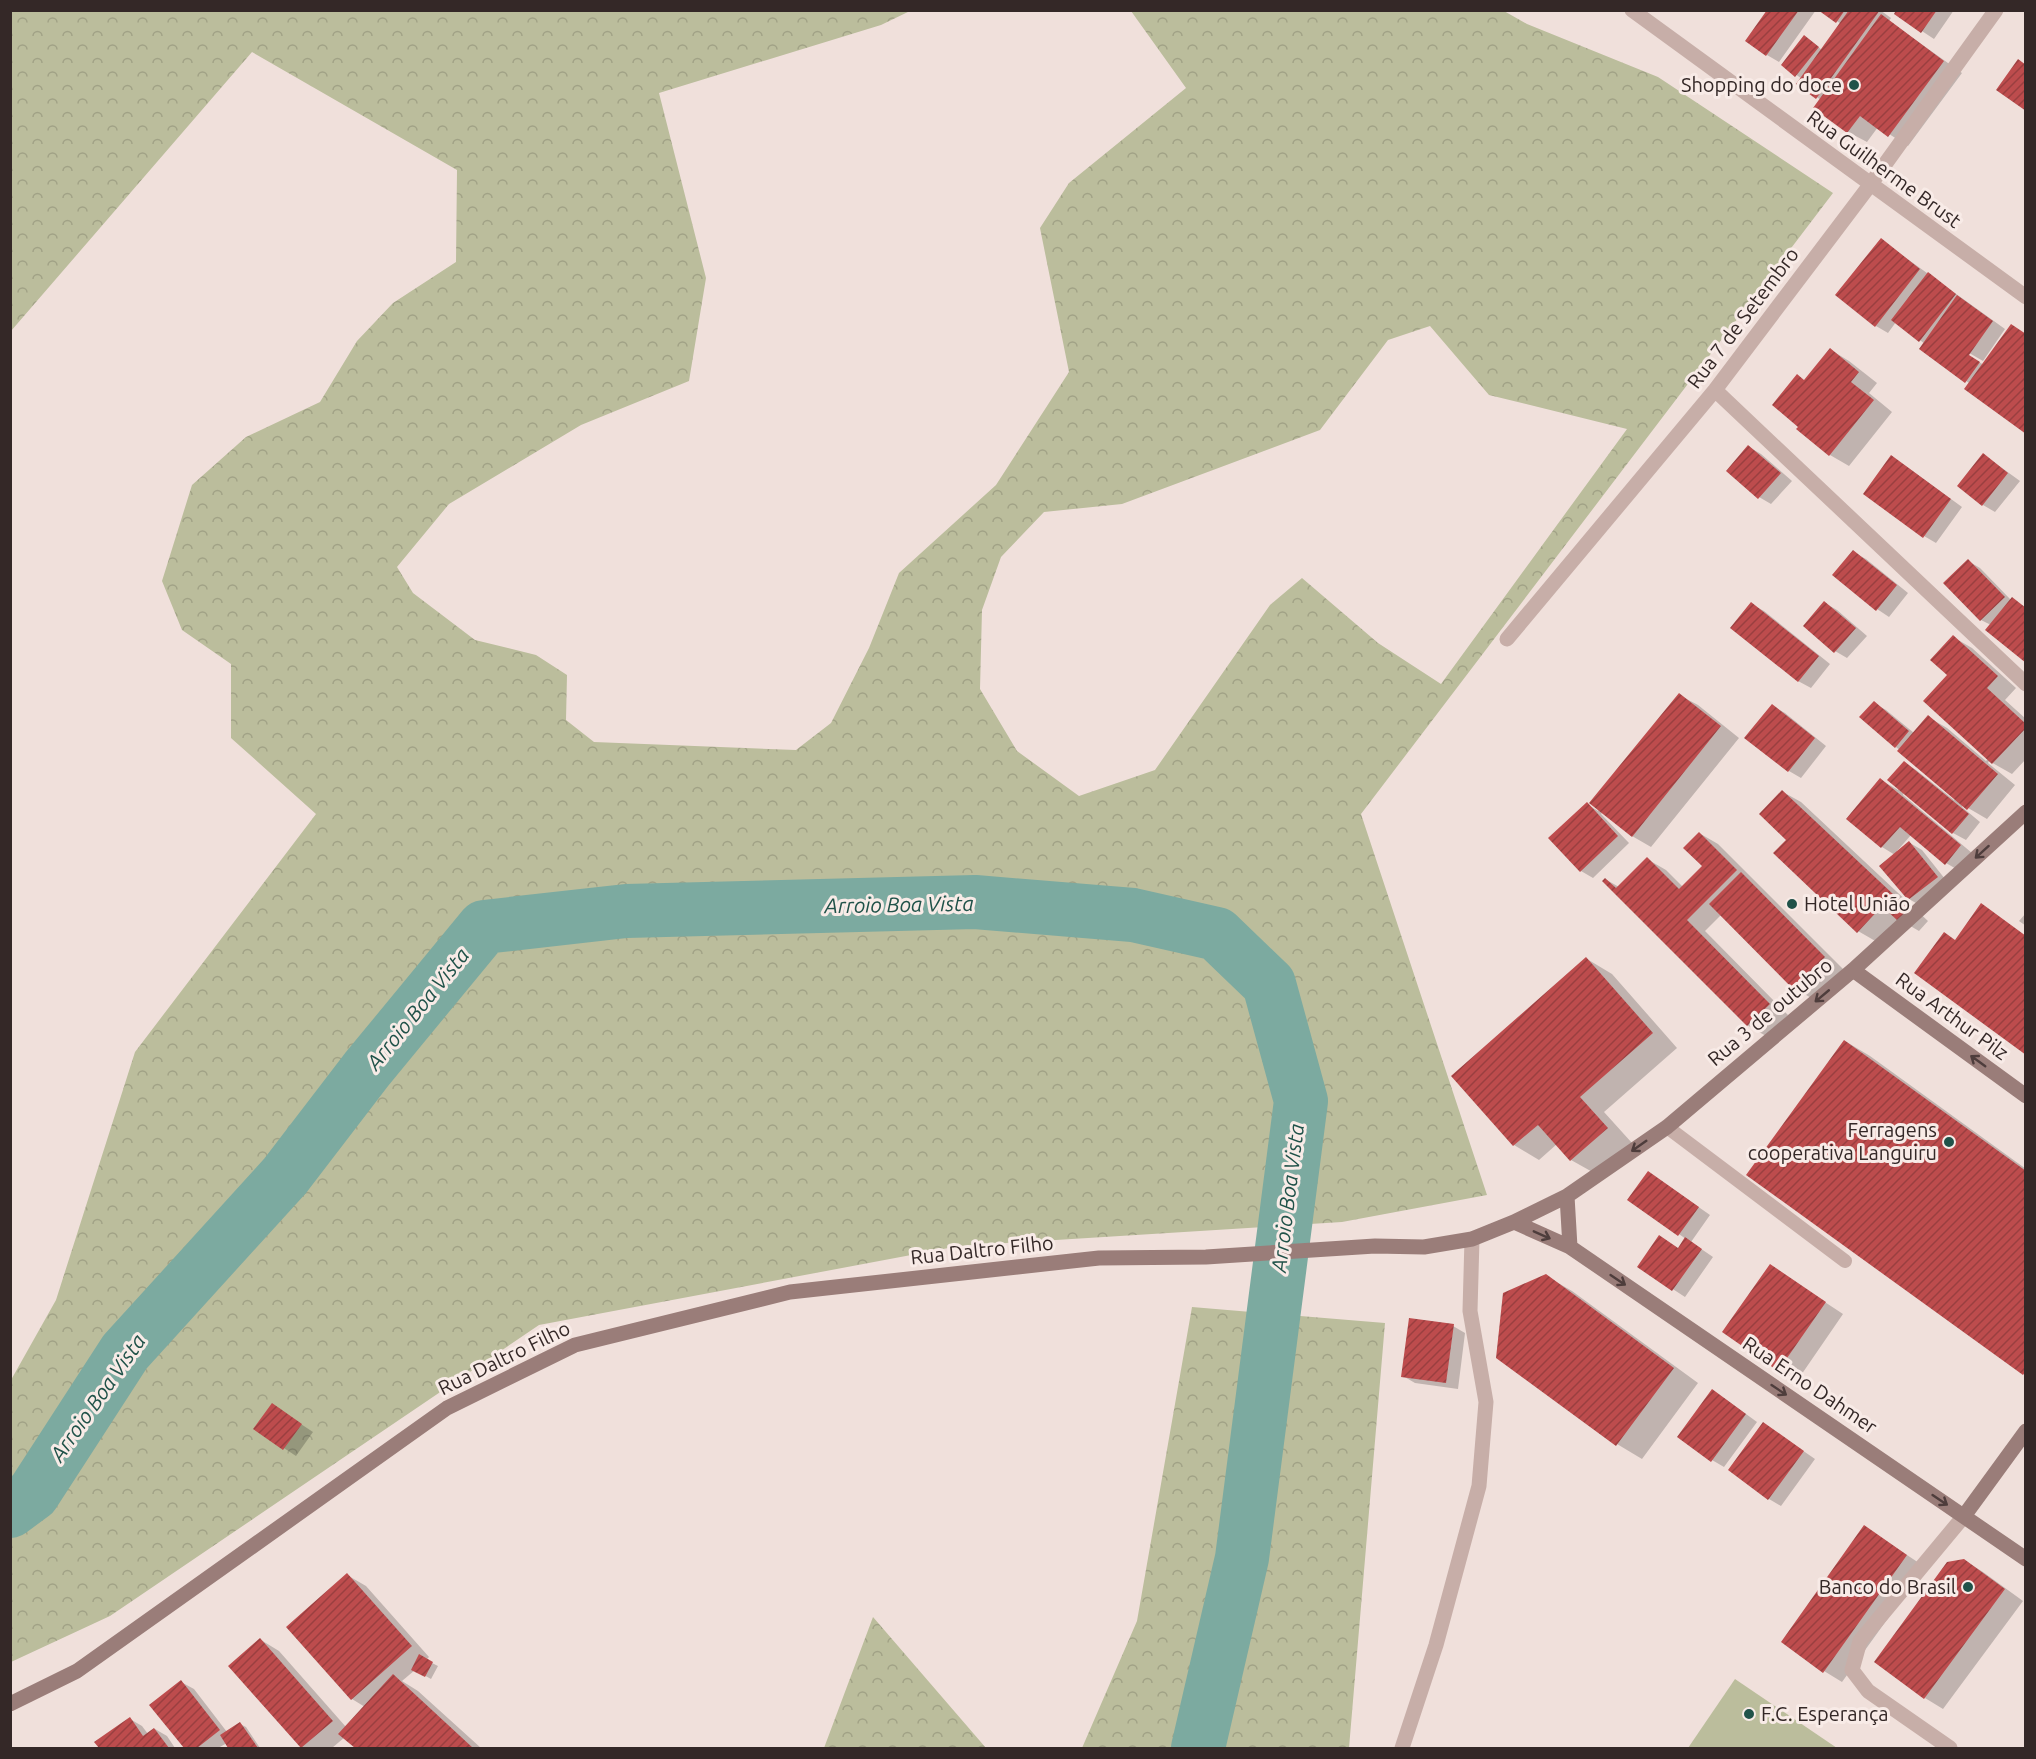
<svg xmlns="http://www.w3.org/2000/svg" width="2036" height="1759" font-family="Ubuntu,sans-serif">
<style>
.forest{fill:url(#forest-crowns);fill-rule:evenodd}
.pitch{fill:#bbbd9c}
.shadow{fill:#0003}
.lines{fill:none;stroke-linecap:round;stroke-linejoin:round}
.river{stroke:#7caaa0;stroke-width:54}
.building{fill:url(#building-hatch)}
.service{stroke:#c7aea8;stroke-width:14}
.minor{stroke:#c7aea8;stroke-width:15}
.secondary{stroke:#9a7d79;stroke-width:15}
.oneway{stroke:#4e3d3c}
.poi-dot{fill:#205249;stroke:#f8ebe7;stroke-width:2}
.labels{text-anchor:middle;stroke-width:6;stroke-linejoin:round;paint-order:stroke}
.poi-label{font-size:20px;fill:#342827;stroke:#f8ebe7;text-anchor:end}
.street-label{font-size:20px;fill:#342827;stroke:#f8ebe7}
.water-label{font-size:21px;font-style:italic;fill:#205249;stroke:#f8ebe7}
</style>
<defs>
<pattern id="forest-crowns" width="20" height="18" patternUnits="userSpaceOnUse" patternTransform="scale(1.5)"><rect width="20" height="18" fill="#bbbd9c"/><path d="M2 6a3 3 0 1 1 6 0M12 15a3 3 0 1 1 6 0" fill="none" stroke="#a1a286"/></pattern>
<pattern id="building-hatch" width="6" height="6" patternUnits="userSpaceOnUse" patternTransform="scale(1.5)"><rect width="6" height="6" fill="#bd4c4d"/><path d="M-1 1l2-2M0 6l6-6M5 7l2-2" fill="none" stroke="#9a3f40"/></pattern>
</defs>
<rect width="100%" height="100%" fill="#f0e0db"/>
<path class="forest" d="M11,11h899l-29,14 -222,68 47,185 -17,103 -108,44 -132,79 -52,63 16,26 62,47 61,15 31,20 -1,45 28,22 202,8 35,-27 38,-75 30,-75 97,-88 73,-113 -29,-144 29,-45 117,-95 -55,-77h373l23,13 131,53 175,116 -472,621 126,381 -145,27 -383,24 -420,79 -429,291 -99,46v-282l45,-80 79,-248 181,-238 -85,-76v-74l-49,-34 -20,-49 30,-96 54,-48 74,-35 37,-61 36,-38 63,-41 1,-92 -205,-118 -241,279zM1430,326l59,69 138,34 -186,255 -63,-41 -76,-65 -32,27 -115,165 -76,26 -62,-45 -37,-62 2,-79 19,-53 43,-45 78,-8 198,-74 68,-90z
M1192,1307l193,16 -36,425h-267l55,-127z
M873,1617l113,131h-162z"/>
<path class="pitch" d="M1735,1679l102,69h-149z"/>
<path class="shadow" d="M1769,10h47l-37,52 -12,-7z
M1821,10h59l11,8 -2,3 73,52 -54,73 -30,-19 -11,15 -19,-10 -27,-32 -23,-16 4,-5 -19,-14 27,-25 12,10 19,-26z
M1898,10h56l-20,29 -38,-25z
M1881,240l124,89 -22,32 -19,-11 -2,2 22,13 -15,18 -48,-34 4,-5 -29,-22 -8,11 -12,-7z
M1831,350l18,11 28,22 -8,10 23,19 -43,54 -19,-11 -32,-26 -1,-53 8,5z
M1749,447l12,7 31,27 -21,23 -12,-7z
M1984,455l36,26 -25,31 -12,-7z
M1903,464l59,43 -26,36 -12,-7z
M1853,552l13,7 42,34 -19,24 -12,-8z
M1968,561l12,7 31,32 15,7v54l-35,-36 -10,-5z
M1825,603l12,7 30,26 -20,22 -12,-7z
M1751,604l13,7 66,53 -19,24 -13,-7z
M1953,637l19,11 44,40 -11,12 21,19v40l-14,15 -23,-13 -1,2 27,22 -28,34 -24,-14 -1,2 18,15 -14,18 -13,-7 -49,-41 -1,3 69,58 -14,17 -12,-7 -35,-28 -14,16 1,1 12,-9 12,7 27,34 -28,22 -12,-7 -14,-44 -13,-8 -34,-28 33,-39 17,10 6,-28 12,8 38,30 2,-2 -60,-51 -22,-44 12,7 28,23 14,-16 19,11 39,33 2,-2 -39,-84z
M1679,695l19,10 41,33 -88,109 -19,-11 -29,-24 -2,2 28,29 -36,35 -12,-7 6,-67 11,7z
M1773,706l12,7 41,33 -25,32 -12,-7z
M1783,792l18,10 127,119 -9,10 -19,-11 -23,22 -19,-11 -70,-91z
M1699,833l19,11 125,125 -30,30 -19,-11 -73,-73 -16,16 83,84 -22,21 -19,-11 -142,-146 14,8 28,-28 19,11 17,17 21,-21z
M2026,913v13l-7,-5z
M1587,959l25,15 65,74 -73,64 28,31 -36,31 -25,-14 -14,-16 -18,16 -25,-15 -61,-69z
M1845,1041l25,15 156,113v206z
M1660,1180l50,35 -19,27 22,15 -28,40 -46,-30 21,-30 19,12 7,-10 -56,-39z
M1770,1266l73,48 -46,67 -18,-11z
M1546,1276l26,15 126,92 -56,76 -25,-15z
M1453,1326l12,7 -7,56 -43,-6 -12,-7z
M1724,1398l33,24 -33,45 -12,-7z
M272,1405l41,27 -17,24 -41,-27z
M1764,1424l51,35 -34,47 -12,-7z
M1865,1527l60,40 -83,115 -18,-11z
M1964,1560l19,12 40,29 -80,108 -18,-11z
M347,1575l19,11 63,71 -3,3 12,6 -7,13 -16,-9 -13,11 16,10 63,57h-124l-12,-11 -13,11h-31l-40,-108 18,11 67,76 19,-20 -13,-8z
M181,1682l13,7 33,43 13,-8 6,3 14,21h-30l-3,-5 -9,5h-32l-34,-43z
M130,1719l12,7 6,8 7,-5 12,7 8,12h-75l-4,-5z"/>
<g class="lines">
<path class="river" d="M10,1511l23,-17 92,-142 160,-176 82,-107 117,-142 142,-16 349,-9 158,13 84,19 52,50 32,117 -59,457 -44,190"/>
</g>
<path class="building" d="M1767,10h32l-33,46 -21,-15z
M1818,10h27l-9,13z
M1849,10h31l-64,89 -20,-15z
M1896,10h41l-16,23 -27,-19z
M1881,14l63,47 -56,76 -28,-21 -13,17 -34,-25z
M1804,35l15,12 -24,30 -14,-12z
M2018,59l8,6v46l-30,-21z
M1881,238l39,31 -45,58 -40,-32z
M1928,272l28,22 -37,48 -28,-22z
M1957,295l36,26 -24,34 11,7 -15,21 -46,-34z
M2011,324l15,10v100l-62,-45z
M1830,348l29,24 -8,10 23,18 -45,56 -33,-27 2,-2 -26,-22 25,-31 7,6z
M1748,445l33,28 -23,26 -32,-28z
M1983,453l25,20 -26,33 -25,-20z
M1891,455l60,44 -28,39 -60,-44z
M1853,550l44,35 -21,26 -44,-36z
M1968,559l37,38 -25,24 -37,-38z
M2012,597l14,11v55l-41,-33z
M1824,601l32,27 -22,25 -31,-27z
M1751,602l68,54 -21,26 -68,-54z
M1953,635l45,41 -11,12 39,36v4l-34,36 -69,-63 24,-26 -17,-15z
M1679,693l42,33 -89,111 -43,-34z
M1874,701l35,30 -14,17 -36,-31z
M1772,704l43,34 -27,34 -44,-34z
M1928,715l70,59 -31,36 -70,-59z
M1904,761l65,53 -17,20 -65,-54z
M1880,778l81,67 -16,20 -45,-38 -19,21 -35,-29z
M1782,790l128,120 -11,12 -17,-16 -25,27 -84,-80 13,-13 -27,-26z
M1587,802l31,34 -38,36 -32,-34z
M1699,832l38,38 -50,50 83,84 -23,22 -145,-145 3,-3 11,10 31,-31 32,32 23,-23 -19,-18z
M1909,841l29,36 -30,23 -29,-34z
M1741,872l84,85 -32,32 -84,-85z
M1981,903l45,33v119l-112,-82 30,-41 11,8z
M1586,957l67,76 -73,64 28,31 -38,33 -32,-36 -25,21 -62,-70z
M1844,1040l182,131v200l-3,4 -277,-200z
M1648,1171l51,36 -21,29 -51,-36z
M1659,1235l19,13 7,-11 17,12 -30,42 -35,-24z
M1770,1264l56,38 -48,69 -56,-39z
M1546,1274l128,94 -58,78 -120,-88 7,-65z
M1409,1318l45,6 -8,59 -45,-6z
M1712,1389l34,25 -35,48 -34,-25z
M272,1403l30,21 -19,26 -30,-21z
M1763,1422l41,29 -36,49 -40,-30z
M1864,1525l43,30 -84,118 -42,-31z
M1964,1559l41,30 -81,110 -50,-37 73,-100z
M347,1573l65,73 -61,54 -65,-73z
M260,1638l73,83 -32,27 -73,-82z
M419,1654l14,8 -8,15 -14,-7z
M393,1674l80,74h-118l-17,-14z
M181,1680l39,50 -23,18h-13l-35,-43z
M130,1717l13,19 11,-8 15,20h-70l-5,-6z
M240,1722l18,26h-30l-8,-13z"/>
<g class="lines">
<path class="service" d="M1667,1127l178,134"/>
<path class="minor" d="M1632,10l394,287
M1715,390l311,294
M1507,639l208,-249 155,-205 126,-175
M1402,1748l34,-103 43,-159 7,-84 -16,-91 2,-72
M1950,1748l-82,-57 -16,-21 8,-29 104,-125"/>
<path class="secondary" d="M1853,970l173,126
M1514,1222l56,25 456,312
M1570,1247l-3,-51 100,-69 186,-157 173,-158
M1964,1516l62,-85
M10,1704l67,-33 370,-263 128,-63 215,-53 309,-34 107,-1 169,-11 49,1 48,-8 42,-17 53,-26"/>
</g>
<defs><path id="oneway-shaft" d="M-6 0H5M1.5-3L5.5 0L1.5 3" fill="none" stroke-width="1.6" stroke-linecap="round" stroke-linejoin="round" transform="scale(1.5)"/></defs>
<g class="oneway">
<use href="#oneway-shaft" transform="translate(1982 852) rotate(138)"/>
<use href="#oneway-shaft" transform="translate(1822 996) rotate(140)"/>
<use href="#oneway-shaft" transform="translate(1978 1061) rotate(-144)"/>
<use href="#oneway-shaft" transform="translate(1639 1146) rotate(145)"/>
<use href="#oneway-shaft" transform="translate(1542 1235) rotate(24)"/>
<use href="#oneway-shaft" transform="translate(1618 1280) rotate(34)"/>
<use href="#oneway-shaft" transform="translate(1779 1390) rotate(34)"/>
<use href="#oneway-shaft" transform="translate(1940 1500) rotate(34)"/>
</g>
<g class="poi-dot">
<circle cx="1854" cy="85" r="6"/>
<circle cx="1792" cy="904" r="6"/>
<circle cx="1949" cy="1142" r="6"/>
<circle cx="1968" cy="1587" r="6"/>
<circle cx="1749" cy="1714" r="6"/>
</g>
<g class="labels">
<g class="poi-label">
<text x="1842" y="92">Shopping do doce</text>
<text x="1804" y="911" text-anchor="start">Hotel União</text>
<text x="1937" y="1137">Ferragens<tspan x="1937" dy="23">cooperativa Languiru</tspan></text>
<text x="1956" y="1594">Banco do Brasil</text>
<text x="1761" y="1721" text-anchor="start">F.C. Esperança</text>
</g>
<g class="street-label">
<text transform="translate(1884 169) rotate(36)" y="7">Rua Guilherme Brust</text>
<text transform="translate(1743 318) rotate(-53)" y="7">Rua 7 de Setembro</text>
<text transform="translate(1770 1012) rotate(-40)" y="7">Rua 3 de outubro</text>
<text transform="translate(1952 1016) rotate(36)" y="7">Rua Arthur Pilz</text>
<text transform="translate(982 1250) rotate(-6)" y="7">Rua Daltro Filho</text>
<text transform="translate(504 1358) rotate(-26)" y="7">Rua Daltro Filho</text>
<text transform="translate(1810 1385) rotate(34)" y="7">Rua Erno Dahmer</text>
</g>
<g class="water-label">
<text transform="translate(899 905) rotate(-1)" y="7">Arroio Boa Vista</text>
<text transform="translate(418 1009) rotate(-51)" y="7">Arroio Boa Vista</text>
<text transform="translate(1288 1198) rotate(-83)" y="7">Arroio Boa Vista</text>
<text transform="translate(98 1398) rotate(-55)" y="7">Arroio Boa Vista</text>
</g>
</g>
<rect width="2036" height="1759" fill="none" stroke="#342827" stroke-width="24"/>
</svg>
